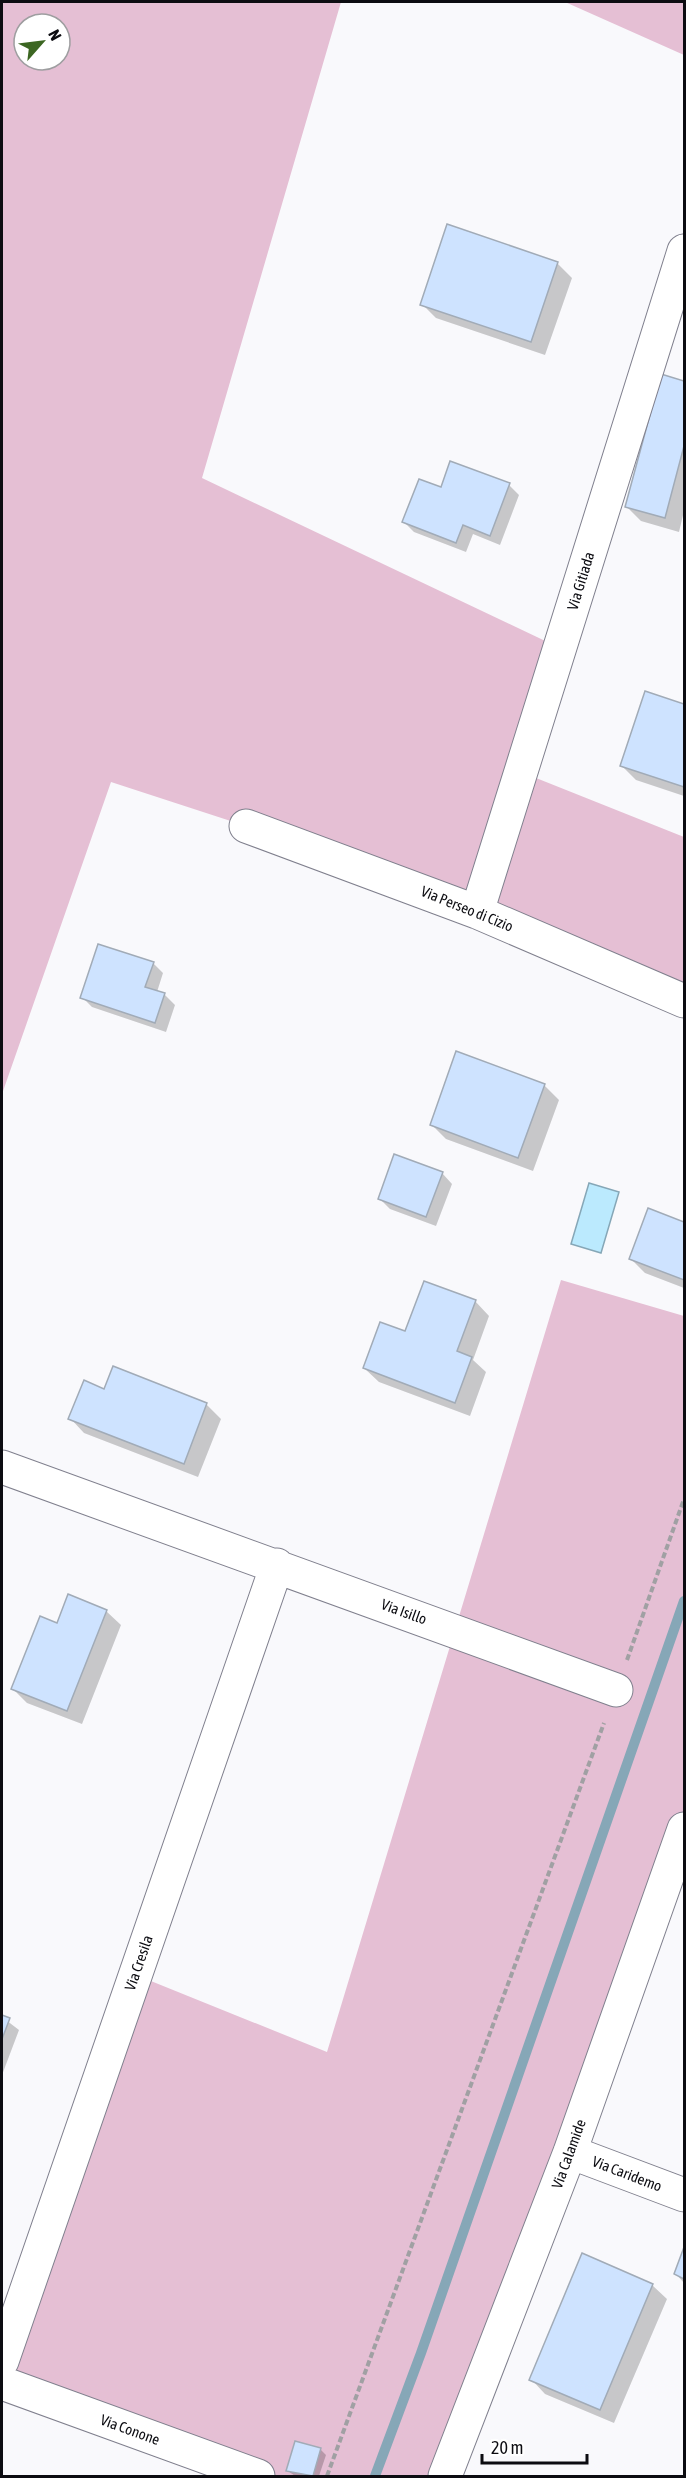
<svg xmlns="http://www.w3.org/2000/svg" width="686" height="2478" font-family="'Asap Condensed',sans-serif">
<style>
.green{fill:#e5bfd4;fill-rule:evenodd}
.water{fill:#bbeafe;stroke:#86a7b7;stroke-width:1.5}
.shadow{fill:#0003}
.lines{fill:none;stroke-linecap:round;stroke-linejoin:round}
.stream{stroke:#86a7b7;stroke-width:10}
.building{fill:#cee3ff;stroke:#a1abb7;stroke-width:1.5}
.minor-casing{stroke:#80808e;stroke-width:35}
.path{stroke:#a0a0a3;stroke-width:4;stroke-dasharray:6 3;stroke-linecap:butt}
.minor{stroke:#fff;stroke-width:33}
.labels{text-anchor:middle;stroke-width:4.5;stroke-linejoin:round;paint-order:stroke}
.street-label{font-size:15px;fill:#0c0c11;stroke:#fff}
</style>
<rect width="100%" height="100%" fill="#f9f9fc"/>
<path class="green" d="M2,2h339l-139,476 358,170 -39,124 163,65v168l-438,-179 -135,-44 -109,312zM24,24h36v36h-36z
M565,2h119v53z
M561,1280l123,36v513l-239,647h-187l-256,-93 134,-408 191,77z"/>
<path class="water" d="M589,1183l30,9 -18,61 -30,-9z"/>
<path class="shadow" d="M557,263l15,15 -27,77 -109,-37 -14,-14z
M662,376l22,6v129l-5,21 -38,-11 -14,-14z
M509,485l10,10 -19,50 -27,-11 -7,18 -52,-20 -10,-10 38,-33z
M646,692l38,13v91l-48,-16 -14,-14z
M153,963l10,10 -6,19 8,3 10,10 -9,27 -74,-25 -10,-10z
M544,1085l15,15 -26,71 -87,-32 -15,-15z
M442,1173l10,11 -16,42 -46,-17 -11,-11z
M649,1209l35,14v65l-39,-15 -15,-15z
M475,1301l14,15 -16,44 13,12 -16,44 -91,-34 -15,-14 42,-35z
M105,1390l101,14 15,15 -23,58 -114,-44 -14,-15z
M106,1611l15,14 -39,99 -55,-21 -14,-14 44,-64z
M2,2017l17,13 -17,45z
M684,2251v32l-8,-9z
M652,2285l15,14 -53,124 -69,-29 -14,-15z
M296,2442l25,8 5,5 -7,21h-24l-7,-5z"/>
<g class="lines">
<path class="stream" d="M375,2476l46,-123 263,-752"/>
</g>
<path class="building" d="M447,224l111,38 -27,80 -111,-37z
M661,374l23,7v65l-19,72 -40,-11z
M450,461l60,22 -20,53 -27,-11 -7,18 -54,-21 17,-43 22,8z
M645,691l39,13v83l-64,-21z
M98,944l56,18 -9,25 20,6 -10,30 -75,-25z
M456,1051l89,33 -27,74 -88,-33z
M394,1154l49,18 -17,45 -48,-18z
M648,1208l36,14v58l-55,-21z
M424,1281l52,19 -19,51 15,6 -17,46 -92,-35 17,-46 25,9z
M113,1366l94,37 -23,61 -116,-45 16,-39 20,9z
M68,1594l39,16 -40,101 -56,-22 29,-73 17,7z
M2,2015l8,3 -8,21z
M684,2247v32l-10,-5z
M582,2253l71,31 -53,126 -71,-30z
M295,2441l26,7 -8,28 -27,-5z"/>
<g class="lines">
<g class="minor-casing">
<path id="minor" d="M246,826l231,86 207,89
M477,912l207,-661
M2,1467l614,223
M570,2152l114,43
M2,2361l275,-796
M2,2383l256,93
M445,2476l125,-324 114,-323"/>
</g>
<path class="path" d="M627,1660l57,-161
M327,2476l277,-753"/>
<use href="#minor" class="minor"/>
</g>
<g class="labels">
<g class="street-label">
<text transform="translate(581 581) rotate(-73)" y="5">Via Gitiada</text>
<text transform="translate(467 909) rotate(22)" y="5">Via Perseo di Cizio</text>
<text transform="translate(404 1612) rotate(20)" y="5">Via Isillo</text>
<text transform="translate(139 1963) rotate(-71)" y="5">Via Cresila</text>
<text transform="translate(569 2154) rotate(-70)" y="5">Via Calamide</text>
<text transform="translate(627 2174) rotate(21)" y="5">Via Caridemo</text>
<text transform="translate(130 2430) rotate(20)" y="5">Via Conone</text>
</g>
</g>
<rect width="686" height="2478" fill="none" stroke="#0c0c11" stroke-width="6"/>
<g transform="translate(42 42) rotate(62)"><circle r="28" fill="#ffffff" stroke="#9e9ea0" stroke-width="1.5"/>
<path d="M0-4.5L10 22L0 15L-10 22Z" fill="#3c6622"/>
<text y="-9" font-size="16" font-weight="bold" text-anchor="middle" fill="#0c0c11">N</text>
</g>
<path d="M482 2454v9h105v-9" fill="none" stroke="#0c0c11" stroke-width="3"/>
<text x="491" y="2454" font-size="18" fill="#0c0c11" stroke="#ffffff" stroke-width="4.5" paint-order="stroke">20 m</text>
</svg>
